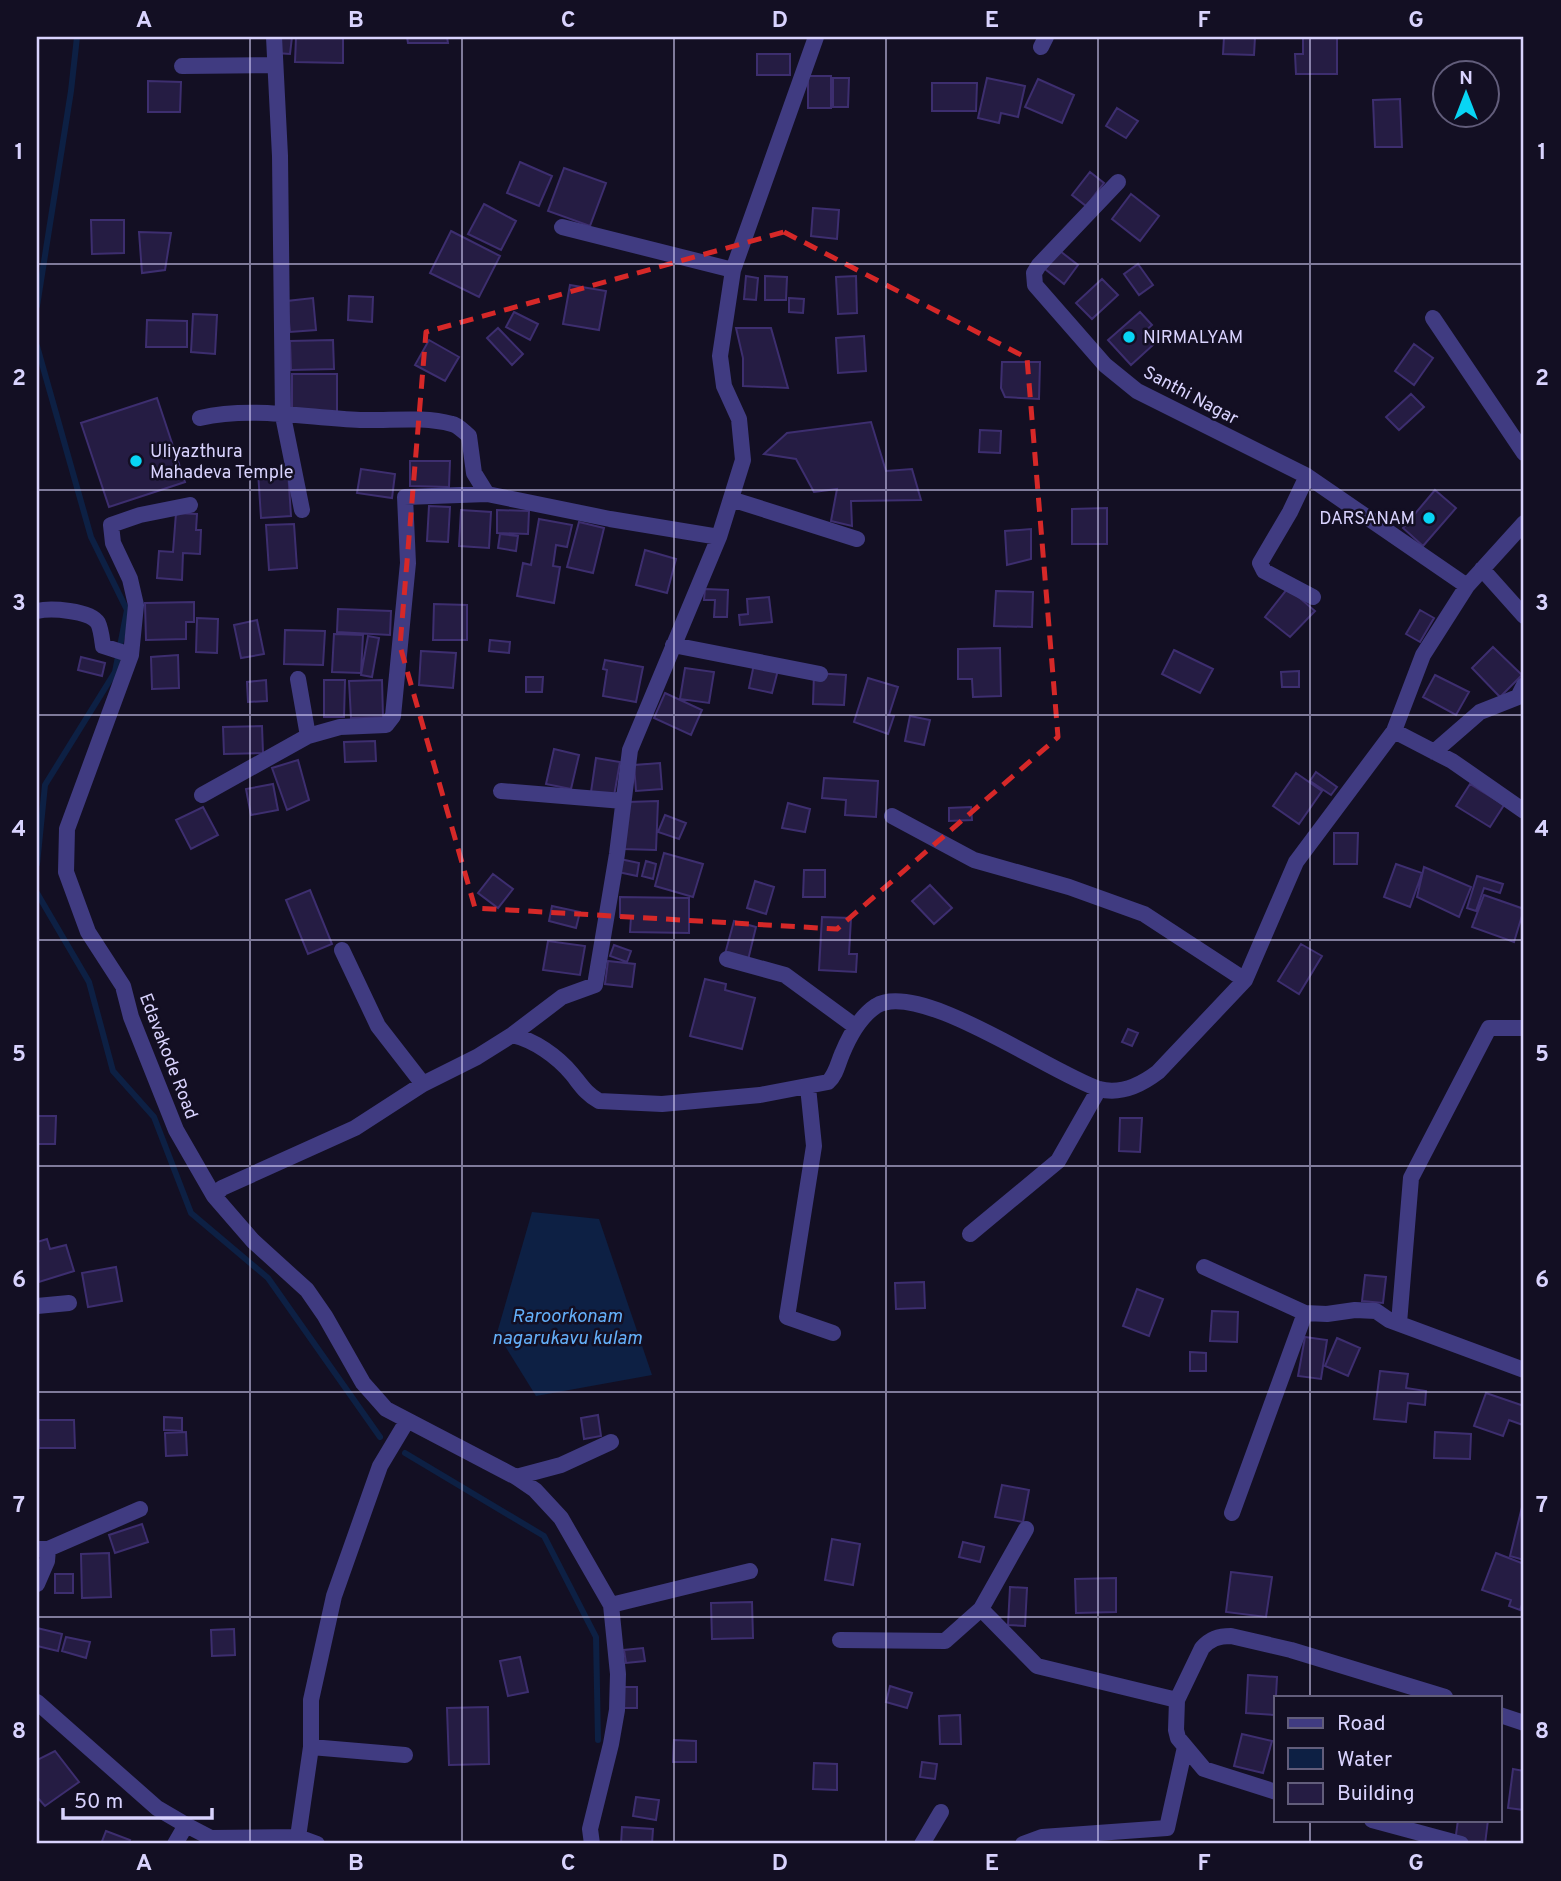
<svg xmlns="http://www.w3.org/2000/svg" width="1561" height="1881" font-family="Overpass,sans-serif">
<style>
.water{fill:#0d2044}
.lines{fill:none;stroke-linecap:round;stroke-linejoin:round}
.stream{stroke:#0d2044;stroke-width:6}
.building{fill:#251c43;stroke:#3d2e6f;stroke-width:2}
.street{stroke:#403b81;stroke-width:16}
.marked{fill:none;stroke:#d62828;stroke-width:5;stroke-dasharray:14 9;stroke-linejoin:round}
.grid{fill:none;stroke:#d9d3fe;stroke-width:2;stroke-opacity:0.55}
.poi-dot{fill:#08d5f4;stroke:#130f23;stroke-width:2.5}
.labels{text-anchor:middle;stroke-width:5;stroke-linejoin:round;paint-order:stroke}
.poi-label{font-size:18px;fill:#d9d3fe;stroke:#130f23;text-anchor:start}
.street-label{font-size:18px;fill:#d9d3fe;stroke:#130f23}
.water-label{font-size:19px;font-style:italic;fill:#64b0fa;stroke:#130f23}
.neatline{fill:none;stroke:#d9d3fe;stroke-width:2.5}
.grid-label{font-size:23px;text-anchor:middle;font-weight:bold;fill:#d9d3fe}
</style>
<rect width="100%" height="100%" fill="#130f23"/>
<path class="water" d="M532,1212l67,7 53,156 -116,21 -39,-63z"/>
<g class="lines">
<path class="stream" d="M37,306l34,-215 6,-54
M37,346l54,191 36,73 -12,62 -70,113 -8,79
M37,893l52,89 24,89 41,46 37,96 77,65 112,159
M405,1453l139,83 52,101 2,103"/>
</g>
<path class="building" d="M277,37h15l-2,17 -14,-1z
M296,37h47v26l-48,-1z
M407,37h40l1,6h-40z
M1224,37h31l-1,18 -31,-1z
M1303,37h34v37h-41l-1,-20h8z
M757,54h33v21h-33z
M808,76h23v32h-23z
M833,78h16l-1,29h-15z
M987,78l38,8 -7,31 -17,-4 -2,10 -21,-5z
M1038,79l36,16 -12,28 -37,-16z
M148,81l33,1 -1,30h-32z
M932,83h45l-1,28h-44z
M1400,99l2,48h-27l-2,-47z
M1117,108l21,13 -12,17 -20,-12z
M520,162l32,14 -13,30 -32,-13z
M564,168l42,15 -16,43 -42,-15z
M1090,172l14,11 -18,23 -14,-11z
M1131,194l28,22 -19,25 -28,-22z
M484,204l32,17 -15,29 -33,-16z
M813,208l26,2 -2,29 -26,-3z
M91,220h33v33l-32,1z
M451,231l49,25 -21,41 -49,-24z
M139,232l32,1 -6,37 -23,3z
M1060,251l18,14 -14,19 -19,-15z
M1138,264l15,21 -14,10 -15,-21z
M746,276l12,2 -2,22 -12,-1z
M765,276l22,1 -1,23h-21z
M856,276l1,37 -19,1 -2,-37z
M1102,279l16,16 -26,24 -16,-16z
M570,285l36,6 -7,39 -36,-6z
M349,296l24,1 -1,25 -24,-2z
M313,298l3,32 -26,2 -3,-31z
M789,298l15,1 -1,14 -14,-1z
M514,312l24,12 -8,16 -24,-13z
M1140,312l12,13 -9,8 10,12 -22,20 -23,-25z
M193,314l24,1 -2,39 -24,-2z
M147,320l40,1v26h-41z
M498,328l25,26 -11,11 -25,-27z
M736,328h35l17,60 -45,-2v-28z
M864,336l2,35 -28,2 -2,-35z
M333,340l1,29 -43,1 -1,-29z
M429,340l30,17 -14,24 -30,-16z
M1414,344l19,14 -19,27 -19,-14z
M1002,362h38l-1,37 -34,-2 -4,-9z
M292,374h45v40h-45z
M1411,394l13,13 -25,23 -13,-13z
M157,398l28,84 -76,25 -28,-84z
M871,422l15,49 26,-2 9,31 -70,1 1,25 -21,-5 6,-32 -23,3 -18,-33 -32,-5 23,-21z
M980,430l21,1 -1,22 -21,-1z
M410,461h40l-1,26 -39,-1z
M361,469l34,5 -3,24 -35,-5z
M288,470l3,46 -30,2 -3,-47z
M1435,490l21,18 -33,38 -20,-18z
M429,506l21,1 -2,35 -21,-1z
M1107,508v36h-35v-35z
M461,510l30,2 -2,36 -30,-2z
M497,510l32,1 -1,23 -31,-1z
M176,513l21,1 -1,16h5l-1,24 -17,-1 -1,27 -25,-2 2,-27 14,1z
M539,519l33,6 -5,22 -11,-2 -3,21 7,1 -6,36 -37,-7 6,-33 8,2z
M579,522l25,6 -11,45 -26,-6z
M294,524l3,44 -28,2 -3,-45z
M1031,529v30l-24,6 -2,-34z
M500,534l18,2 -2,15 -18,-3z
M645,550l31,9 -9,34 -31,-8z
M1288,588l27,23 -25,26 -25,-20z
M705,589l23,1 -1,27h-13l1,-17h-11z
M996,591l37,1 -1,35 -38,-1z
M769,597l3,25 -32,3 -1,-10 9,-1 -1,-15z
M194,602v20h-8v17l-40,1 -1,-37z
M434,604l33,1v35h-34z
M338,609l53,2 -1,24 -53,-3z
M1420,610l14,8 -14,24 -14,-8z
M197,618l21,1 -1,34 -21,-1z
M257,620l7,34 -23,4 -7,-33z
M285,630l40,1 -2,34 -39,-1z
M334,634l29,1 -2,38 -29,-1z
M368,636l11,2 -7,39 -11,-2z
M490,640l20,2 -1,11 -20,-2z
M1493,647l29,28 -22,22 -28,-29z
M1000,648l1,48 -28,1 -1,-18h-14v-30z
M1174,650l39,19 -13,24 -38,-19z
M421,651l35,2 -3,35 -34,-3z
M178,655l1,33 -27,1 -1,-32z
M81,657l24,6 -3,13 -24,-6z
M605,660l38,7 -7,35 -33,-6 4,-26 -4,-1z
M754,664l24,6 -6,23 -23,-5z
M685,668l29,4 -5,31 -29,-4z
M1299,671v16h-17l-1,-15z
M814,673l32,2 -2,30 -31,-1z
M1435,675l34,17 -13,23 -33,-18z
M526,677h17l-1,15h-16z
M868,678l30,9 -9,28 5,1 -6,18 -34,-12z
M266,680l1,21 -19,1 -1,-20z
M324,680h21l-1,37h-20z
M382,680l1,37 -32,1 -2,-37z
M665,693l37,17 -11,25 -37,-17z
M910,716l20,4 -6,25 -19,-4z
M262,726l1,27 -39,1 -1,-27z
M375,741l1,20 -31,1 -1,-20z
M554,749l25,6 -8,34 -25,-5z
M596,758l24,4 -6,34 -23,-4z
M298,760l11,40 -22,10 -15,-42z
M660,763l2,26 -26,2 -2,-26z
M1316,772l21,15 -6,8 -21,-14z
M1296,773l26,18 -23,33 -26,-18z
M824,778l54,3 -2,36 -31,-2 1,-15 -24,-2z
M273,784l5,26 -27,5 -5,-26z
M1470,784l34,21 -14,22 -34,-21z
M658,801l-2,49 -33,-1 5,-47z
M788,803l22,6 -5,23 -23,-4z
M203,807l15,28 -27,14 -15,-29z
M971,807l1,13 -23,1v-13z
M665,815l21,8 -7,16 -21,-7z
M1334,833h24l-1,31h-23z
M664,853l39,11 -10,33 -38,-11z
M620,859l19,4 -2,13 -19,-4z
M646,861l10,3 -3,15 -11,-3z
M1396,864l26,9 -12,34 -26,-10z
M1424,867l47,20 -12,30 -42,-20z
M804,870h21v27h-22z
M493,874l20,15 -15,19 -20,-15z
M1477,876l26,8 -3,9 -16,-5 -8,23 -9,-3z
M755,881l19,6 -8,27 -19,-6z
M930,885l22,23 -18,16 -22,-23z
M310,890l22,54 -24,10 -22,-54z
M1484,895l40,14 -10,33 -42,-15z
M620,897l69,1v35l-59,-1 1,-15h-11z
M552,906l28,6 -4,16 -27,-7z
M822,917l29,1 -2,36h8l-1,18 -37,-2z
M734,921l22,6 -8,33 -23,-6z
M548,941l37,5 -5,29 -37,-5z
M1301,944l21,12 -23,38 -21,-13z
M614,945l17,6 -4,11 -17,-6z
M608,961l27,3 -3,23 -27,-3z
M705,979l21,5 -1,6 30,8 -13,51 -52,-13z
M1128,1029l10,4 -6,13 -10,-4z
M37,1116h19l-1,28h-18z
M1120,1118h22l-2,34 -21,-1z
M47,1239l3,10 16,-4 8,26 -35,11 -2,-40z
M116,1267l6,34 -34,6 -6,-34z
M1365,1275l21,2 -3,26 -21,-2z
M924,1282l1,26 -29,1 -1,-26z
M1137,1289l26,10 -14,37 -26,-10z
M1212,1311l26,1 -1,30 -27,-1z
M1305,1337l22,3 -6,39 -23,-3z
M1337,1338l23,10 -12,28 -23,-10z
M1190,1352l16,1v18h-16z
M1380,1371l28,3 -2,14 20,3 -1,14 -17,-2 -2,19 -32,-3z
M1486,1393l38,13 -1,19 -14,-5 -6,16 -29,-10z
M598,1415l3,21 -17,3 -3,-21z
M164,1417l18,1v13l-18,-1z
M39,1420h35l1,28h-36z
M186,1432l1,23 -21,1 -1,-23z
M1435,1432l36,2 -1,25 -36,-1z
M1002,1485l27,5 -6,32 -28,-5z
M1522,1507l2,1v52l-14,-4z
M142,1524l6,18 -33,11 -6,-18z
M832,1539l28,5 -7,41 -28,-5z
M963,1542l21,5 -4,15 -21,-5z
M109,1553l2,44 -29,1 -1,-44z
M1496,1553l28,11v35l-4,11 -11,-4 2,-6 -29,-10z
M1231,1572l41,5 -6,40 -40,-5z
M55,1574h18v19h-18z
M1116,1578v34l-40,1 -1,-34z
M1010,1587l17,1 -2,38 -17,-1z
M752,1602l1,36 -41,1 -1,-36z
M37,1628l25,6 -4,17 -21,-5z
M234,1629l1,26 -23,1 -1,-26z
M66,1637l24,5 -4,16 -24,-7z
M643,1648l2,13 -19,2 -2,-13z
M520,1657l8,35 -20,4 -8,-35z
M1248,1675l29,2 -2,38 -29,-2z
M890,1686l22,7 -5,15 -21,-6z
M623,1687h14v21h-13z
M488,1707l1,57 -40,1 -2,-57z
M960,1715l1,29h-21l-1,-28z
M1242,1734l30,7 -9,32 -29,-7z
M674,1740l22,1v21h-23z
M55,1751l24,31 -34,24 -8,-9v-37z
M922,1762l15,2 -2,15 -15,-2z
M814,1763l23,1v26l-24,-1z
M1513,1769l11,2v39l-16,-2z
M636,1797l23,3 -3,20 -23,-4z
M1458,1820h30l-3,24 -30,-2z
M622,1827l31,2 -1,15h-31z
M106,1831l24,9 -2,4h-27z"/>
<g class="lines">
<path class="street" d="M274,37l6,119 3,260 19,94
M1041,47l5,-10
M182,66l93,-1
M1118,182l-79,83 -5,8 1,12 70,80 32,26 170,85 160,110
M562,227l171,43
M1433,318l91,135
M200,418c52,-12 108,0 160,2 31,1 62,-4 92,4 6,1 12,8 17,12l5,37 13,21 123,25 109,18 -89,213 -13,104 -22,131 -33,12 -50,38 -35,22 -54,27 -68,44 -133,60 -8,8 39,45 54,49 18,26 38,67 23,26 130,68 19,13 26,28 50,87 7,69 -1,36 -6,34 -21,85 2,15
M1307,476l-17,36 -30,51 4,8 49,26
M731,499l126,40
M190,505l-50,10 -29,10 2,18 17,36 6,26 -5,50 -64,174 -1,43 22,60 35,54 8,31 45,113 38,66
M719,537l24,-77 -4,-41 -15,-33 -4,-30 13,-86 83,-233
M1482,569l42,47
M37,611c13,-3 53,-1 61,12 3,6 4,16 5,23l28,9
M673,645l147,29
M298,679l10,57
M1394,731l29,-76 44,-69 57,-63
M1434,752l46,-40 38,-15 6,-12
M501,791l122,10
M202,795l106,-59 32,-9 46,-2 7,-9 15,-153 -3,-66 82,-3
M892,816l82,44 95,27 75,27 101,66
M342,950l36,76 45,58
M727,959l58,16 71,52
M512,1035c22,5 45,21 60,39 9,11 14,20 27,27l63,3 98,-9 68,-13c8,-7 10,-19 14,-28 7,-17 19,-38 34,-48 43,-27 176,68 223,83 22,6 42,-4 59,-17l87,-92 51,-118 98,-131 58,30 72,50
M808,1087l6,59 -27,171 46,16
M970,1234l88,-73 41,-72
M1204,1267l101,46 22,1 28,-4 21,1 13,9 135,50
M37,1306l32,-3
M1399,1323l12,-145 78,-150h35
M516,1477l45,-12 50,-23
M1232,1513l73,-200
M48,1549l92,-40
M37,1584l10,-23 1,-12h-10
M611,1605l139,-34
M981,1609l45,-80
M840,1640l105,1 36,-32 56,57 140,34
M37,1702l120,106 29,17 25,13 87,-1 13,-90v-47l23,-104 46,-130 27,-45
M1500,1715l24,8
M311,1747l94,8
M1276,1792l-72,-23 -26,-31 -2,-8 1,-30 25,-52c8,-9 16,-12 29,-12l60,14 154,47
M1372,1820l89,24
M175,1844l11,-19
M295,1844l3,-7 19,7
M922,1844l19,-32
M1023,1844l19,-7 125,-9 18,-81"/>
</g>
<path class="marked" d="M784,232l243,126 31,379 -221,192 -362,-21 -75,-262 26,-314z"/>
<path class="grid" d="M250,37v1807M462,37v1807M674,37v1807M886,37v1807M1098,37v1807M1310,37v1660M37,264h1487M37,490h1487M37,715h1487M37,940h1487M37,1166h1487M37,1392h1487M37,1617h1487M1310,1820v24"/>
<g class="poi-dot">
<circle cx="1129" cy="337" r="7"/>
<circle cx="136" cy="461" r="7"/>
<circle cx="1429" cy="518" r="7"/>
</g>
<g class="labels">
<g class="poi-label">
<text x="1143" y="343">NIRMALYAM</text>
<text x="150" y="457">Uliyazthura<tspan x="150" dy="21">Mahadeva Temple</tspan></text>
<text x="1415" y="524" text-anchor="end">DARSANAM</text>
</g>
<g class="street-label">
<text transform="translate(1191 395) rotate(28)" y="6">Santhi Nagar</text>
<text transform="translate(169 1056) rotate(69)" y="6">Edavakode Road</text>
</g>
<g class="water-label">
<text x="567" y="1322">Raroorkonam<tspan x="567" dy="22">nagarukavu kulam</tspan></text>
</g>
</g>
<rect width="1561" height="1881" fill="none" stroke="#130f23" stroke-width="77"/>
<rect x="1274" y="1696" width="228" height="126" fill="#130f23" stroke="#625d7b" stroke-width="2"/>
<rect x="1288" y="1718" width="35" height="10" fill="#403b81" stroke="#625d7b" stroke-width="2"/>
<text x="1337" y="1730" font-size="21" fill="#d9d3fe">Road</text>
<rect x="1288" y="1748" width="35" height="21" fill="#0d2044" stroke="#625d7b" stroke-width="2"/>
<text x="1337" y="1766" font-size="21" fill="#d9d3fe">Water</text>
<rect x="1288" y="1783" width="35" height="21" fill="#251c43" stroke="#625d7b" stroke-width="2"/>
<text x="1337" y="1800" font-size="21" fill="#d9d3fe">Building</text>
<g transform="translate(1466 94)"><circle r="33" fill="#130f23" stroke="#625d7b" stroke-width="2"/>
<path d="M0-5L12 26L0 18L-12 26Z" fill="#08d5f4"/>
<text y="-10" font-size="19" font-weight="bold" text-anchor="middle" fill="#d9d3fe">N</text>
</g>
<path d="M63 1808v10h149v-10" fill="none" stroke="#d9d3fe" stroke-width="3.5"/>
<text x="74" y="1808" font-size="21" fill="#d9d3fe" stroke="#130f23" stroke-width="5" paint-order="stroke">50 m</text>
<rect x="38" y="38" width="1484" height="1804" class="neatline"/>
<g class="grid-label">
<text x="144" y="27">A</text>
<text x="356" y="27">B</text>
<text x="568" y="27">C</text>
<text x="780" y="27">D</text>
<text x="992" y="27">E</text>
<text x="1204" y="27">F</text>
<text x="1416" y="27">G</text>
<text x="19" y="159">1</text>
<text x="1542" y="159">1</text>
<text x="19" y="385">2</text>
<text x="1542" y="385">2</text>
<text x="19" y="610">3</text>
<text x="1542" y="610">3</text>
<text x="19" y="836">4</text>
<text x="1542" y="836">4</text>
<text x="19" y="1061">5</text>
<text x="1542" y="1061">5</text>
<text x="19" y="1287">6</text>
<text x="1542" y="1287">6</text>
<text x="19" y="1512">7</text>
<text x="1542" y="1512">7</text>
<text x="19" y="1738">8</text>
<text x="1542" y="1738">8</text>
<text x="144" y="1870">A</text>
<text x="356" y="1870">B</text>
<text x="568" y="1870">C</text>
<text x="780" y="1870">D</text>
<text x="992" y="1870">E</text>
<text x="1204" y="1870">F</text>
<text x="1416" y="1870">G</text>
</g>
</svg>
